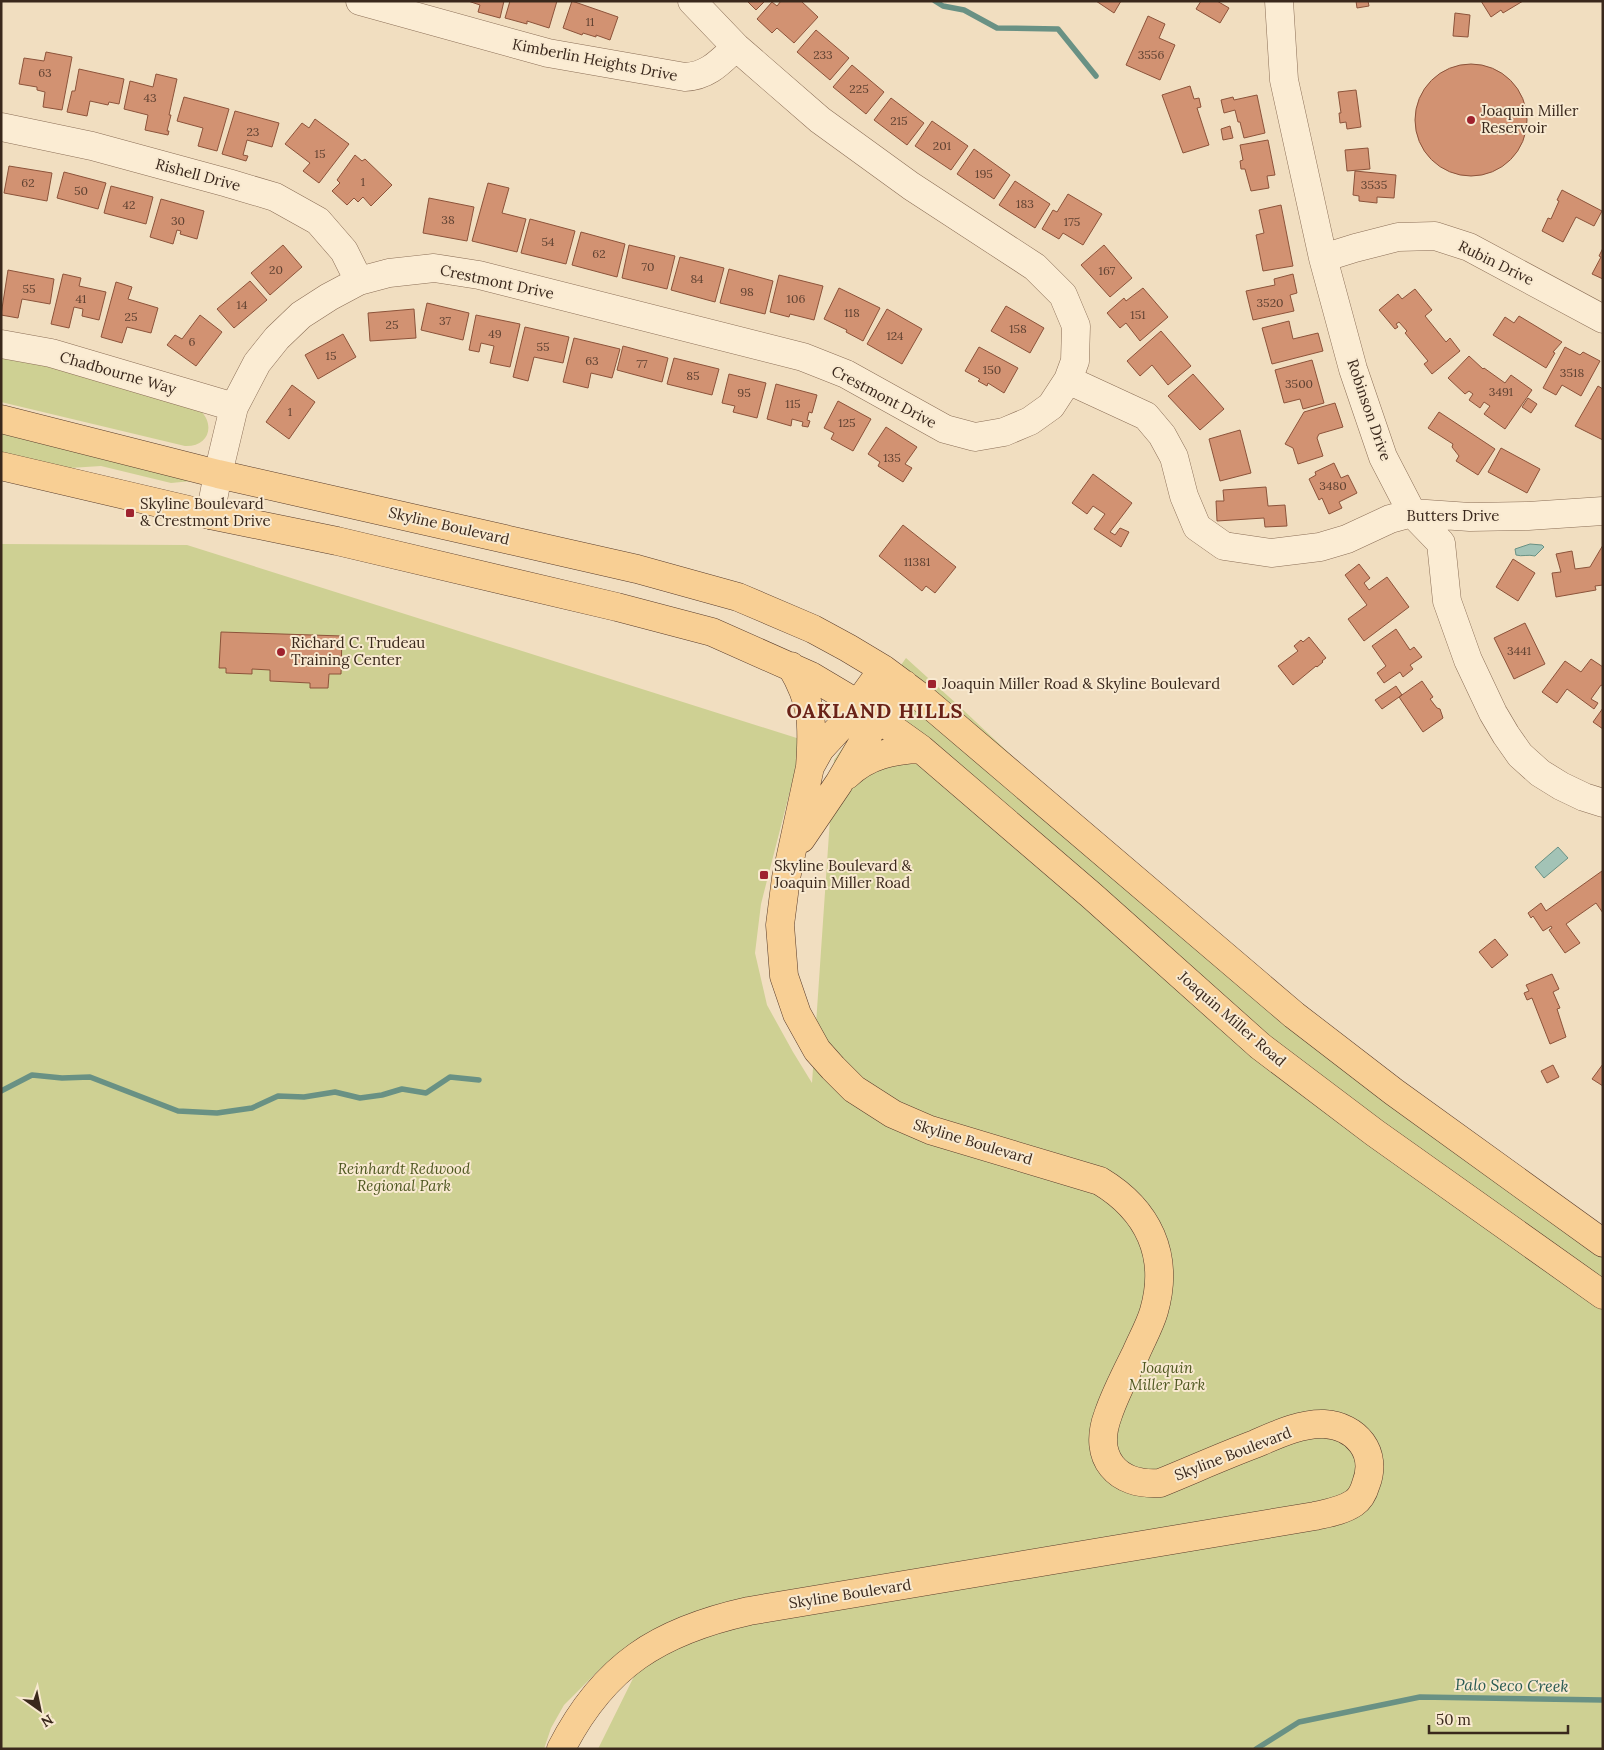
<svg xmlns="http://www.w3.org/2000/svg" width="1604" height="1750" font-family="Lora,serif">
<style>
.green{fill:#ced093}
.water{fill:#a3c3b6;stroke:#699184}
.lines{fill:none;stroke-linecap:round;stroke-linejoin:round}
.stream{stroke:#699184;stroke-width:5.5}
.building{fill:#d29272;stroke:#8c533a}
.minor-casing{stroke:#8b6e56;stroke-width:29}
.major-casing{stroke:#593c2b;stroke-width:29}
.minor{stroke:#fbecd3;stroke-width:28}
.major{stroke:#f8cf94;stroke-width:28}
.poi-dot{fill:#9f222e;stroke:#f8e9d0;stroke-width:2}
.labels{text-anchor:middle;stroke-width:4;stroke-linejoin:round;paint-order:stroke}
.number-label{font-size:12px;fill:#604232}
.street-label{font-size:15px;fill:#3a281c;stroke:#f8e9d0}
.poi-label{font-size:15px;fill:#3a281c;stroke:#f8e9d0;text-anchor:start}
.park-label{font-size:15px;font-style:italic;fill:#4f5821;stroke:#f8e9d0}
.water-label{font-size:16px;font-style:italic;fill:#2a5b53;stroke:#f8e9d0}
.district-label{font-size:20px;font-weight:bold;letter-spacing:1px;fill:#6a2218;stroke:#f8e9d0}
</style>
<rect width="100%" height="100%" fill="#f1dec0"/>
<path class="green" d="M1,355l67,15 133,41c15,16 6,36 -16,35l-184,-44z
M1,430l191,51 -21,2 -70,-17 -31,2 -69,-14z
M1,544l186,1 616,195 -42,164 -6,49 12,52 26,47 19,31 22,-323 72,-102 53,48 169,159 217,181 258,182v521h-1005l58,-117 -56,37 -36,36 -13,23 -7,21h-543z"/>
<path class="water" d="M1530,544l12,1 2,2 -9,9c-7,-2 -13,1 -19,-1l-1,-6z
M1558,847l10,11 -24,20 -9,-11z"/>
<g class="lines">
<path class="stream" d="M935,1l8,5 21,4 33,18 61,1 38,47
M1,1091l31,-16 30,3 28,-1 88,34 39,2 35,-5 26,-12 26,1 31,-5 25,6 22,-3 20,-6 24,4 24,-16 29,3
M1256,1749l43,-27 121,-25 183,3"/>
</g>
<path class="building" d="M468,1h36l-4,17 -22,-6 2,-7z
M510,1h47l-8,27 -22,-7v3l-22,-6z
M572,1l46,16 -8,23 -14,-5v2l-13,-4 -1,2 -19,-7z
M747,1h18l-9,9z
M781,1h20l17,16 -24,26 -17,-15 -5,5 -15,-14 15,-17 5,4z
M1096,1h25l-7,12z
M1201,1h16l12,7 -9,15 -24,-14z
M1356,1h12l1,5 -12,2z
M1481,1h42l-20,12 -2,-3 -10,7z
M1455,13l15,2 -2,22 -15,-1z
M1148,16l17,8 -6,14 16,7 -15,35 -34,-15z
M816,30l33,28 -19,22 -33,-28z
M46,52l26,5 -10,53 -19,-3 2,-15 -8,-2v-3l-18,-3 5,-26 20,3z
M1415 120a56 56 0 1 1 112 0a56 56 0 1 1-112 0Z
M852,65l32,27 -18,22 -33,-27z
M79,69l45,10 -5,25 -10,-2 -1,3 -18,-4 -3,15 -20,-4 5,-21h3z
M156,74l21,5 -8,36h2l-4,16h2l-1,4 -23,-5 3,-15 -24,-6 6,-28 23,6z
M1190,86l4,13 5,-1 2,9 -4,1 12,37 -26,8 -21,-58z
M1356,90l5,37 -14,2 -1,-7 -6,1 -1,-10h2l-3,-21z
M1257,95l8,38 -21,5 -4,-16h-2l-3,-12 -11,3 -3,-13 12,-3 1,3z
M184,97l45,12 -12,42 -19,-5 5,-18 -26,-7z
M891,98l33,25 -17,22 -33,-25z
M235,111l44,12 -7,24 -25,-7 -4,15 5,1 -2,5 -24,-7z
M315,119l34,25 -30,39 -16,-12 7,-8 -25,-19 17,-21 7,5z
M932,121l36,25 -17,24 -36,-24z
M1230,126l3,12 -10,2 -2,-11z
M1268,140l7,35 -8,1 2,12 -18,3 -6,-22h-4l-1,-8 3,-1 -3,-15z
M1368,148l2,21 -23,2 -2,-21z
M974,149l36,26 -16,24 -37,-25z
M355,155l7,6 3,-2 27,26 -21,21 -8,-9 -5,5 -4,-4 -7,7 -15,-14 8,-8 -3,-3z
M9,166l43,7 -5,28 -43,-8z
M1355,171l41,4 -2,23 -17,-1v6l-18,-2v-5l-6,-1z
M64,172l42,11 -8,26 -41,-11z
M1015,181l35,23 -15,24 -36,-23z
M488,183l21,5 -7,25 24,6 -9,33 -45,-11z
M111,186l42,11 -7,27 -42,-11z
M1562,190l40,21 -8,15 -18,-9 -13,25 -21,-11 6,-13 3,1 8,-18 -2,-1z
M1068,194l34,20 -19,31 -20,-12 -4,6 -17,-10 11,-19 4,2z
M429,198l45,9 -7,34 -44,-8z
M161,199l43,12 -7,28 -17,-5 1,-3 -4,-1 -4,14 -23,-7z
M1281,205l12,61 -30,5 -7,-36 8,-2 -5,-23z
M530,219l45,12 -9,33 -45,-11z
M581,232l44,12 -8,33 -45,-12z
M283,245l19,22 -32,28 -19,-22z
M629,245l46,11 -8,33 -45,-11z
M1104,245l28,33 -22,19 -29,-32z
M1603,248v31l-11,-5 9,-17 -2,-1z
M680,257l44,11 -9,34 -44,-12z
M729,269l44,12 -8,33 -45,-11z
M8,270l46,9 -4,25 -28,-5 -4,19 -17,-3z
M63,274l18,4 -2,8 27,6 -7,28 -17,-4 1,-7 -9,-2 -5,21 -18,-4z
M1293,274l4,19 -7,2 4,16 -41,9 -7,-29 29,-6 -1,-6z
M779,275l44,11 -9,34 -24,-6 -1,3 -19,-5z
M250,281l17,19 -33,28 -17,-19z
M116,282l16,5 -4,12 30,9 -7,25 -24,-6 -5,16 -21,-6z
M839,288l41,20 -17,33 -17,-9 1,-2 -23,-11z
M1143,288l25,29 -28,24 -14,-18 -6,5 -13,-15 17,-15 2,3z
M1415,289l17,21 -7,6 21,26 4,-4 10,13 -28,23 -8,-10 4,-3 -23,-28 2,-2 -8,-9 -3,2 2,3 -3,2 -16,-19 19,-16 4,5z
M427,303l42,10 -6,27 -42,-10z
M1006,306l38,22 -14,25 -39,-22z
M414,309l2,29 -46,3 -2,-28z
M887,309l35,20 -20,35 -35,-20z
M200,315l22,17 -26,34 -29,-21 8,-10 7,4z
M476,315l44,9 -10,43 -20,-4 4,-17 -13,-3 -2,9 -10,-2z
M1519,316l43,26 -9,10 2,1 -9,15 -53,-33 12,-18 9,6z
M1289,321l4,18 25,-6 5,18 -51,13 -10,-36z
M525,327l44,10 -6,26 -29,-6 -6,24 -15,-4z
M1161,331l30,35 -23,19 -16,-20 -12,11 -13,-15z
M343,334l13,23 -38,22 -13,-24z
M574,338l46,11 -8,29 -21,-5 -3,15 -25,-6z
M623,346l45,12 -6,24 -45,-12z
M979,347l39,21 -14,25 -16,-10 -1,3 -9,-5 2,-2 -15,-8z
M1565,347l15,8 3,-3 17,9 -19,35 -19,-11 -6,10 -13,-7z
M1469,356l14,13 1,-1 21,15 6,-8 21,15 -27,39 -21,-15 6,-8 -6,-4 -4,6 -11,-8 4,-6 -4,-3 -4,3 -17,-16z
M674,358l45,11 -7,26 -45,-11z
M1312,360l12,43 -21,6 -3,-10 -16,4 -9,-33z
M729,374l37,9 -9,35 -24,-6 2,-6 -13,-3z
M1193,374l31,35 -24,21 -32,-34z
M776,384l41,11 -5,18 -3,-1 -2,8 3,1 -2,6 -6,-1 1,-4 -11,-3 -1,7 -24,-7z
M292,385l23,17 -26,37 -23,-17z
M1598,386l5,3v51l-28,-14z
M1528,398l9,6 -6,9 -9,-6z
M838,401l33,18 -18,32 -22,-12 3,-6 -10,-5z
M1335,403l8,24 -24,7 -2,4 6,18 -25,8 -5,-16 -8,-4 19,-32z
M1439,412l56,37 -17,26 -22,-14 3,-5 -7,-9 1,-3 -25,-16z
M886,427l31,20 -12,17 7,4 -9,14 -25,-16 2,-4 -12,-8z
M1240,430l11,43 -31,8 -11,-42z
M1501,448l39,21 -13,24 -39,-21z
M1334,463l7,15 7,-3 9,18 -18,9 3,6 -13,6 -7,-16 -3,2 -10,-21 7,-4 -1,-3z
M1093,474l39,29 -22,29 5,3 5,-7 9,4 -8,15 -27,-18 11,-15 -12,-8 -6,8 -15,-11z
M1266,487l2,19 17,-1 2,21 -22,1 -1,-9 -47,3 -1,-20h8l-1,-11z
M903,525l53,42 -21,26 -9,-7 -4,5 -43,-35z
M1603,545v40l-8,1 1,4 -40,7 -4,-24 9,-1 -5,-18 16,-3 3,18 15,-2z
M1513,559l22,14 -17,28 -22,-14z
M1359,564l11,14 -6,5 5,7 18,-13 22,30 -45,34 -16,-22 19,-14 -22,-30z
M1525,623l20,41 -31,15 -20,-41z
M1396,629l14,21 4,-3 8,10 -12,8 3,4 -10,8 -3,-5 -16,11 -7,-10 9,-7 -14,-20z
M221,632l121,4 -1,38h-12l-1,14h-18v-5l-40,-2v-11l-18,-1v5l-26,-1v-5h-7z
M1309,637l17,21 -4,3 1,1 -6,5 -1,-1 -23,19 -15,-19 20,-15 -4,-5 7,-6 2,2z
M1591,659l12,8v19l-2,-1 -10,14 7,4 -4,6 -27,-20 -10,14 -15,-11 23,-31 16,11z
M1422,681l11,16 -3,2 7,9 3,1 3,9 -20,14 -24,-35z
M1396,686l6,9 -20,14 -7,-9z
M1603,708v21l-10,-7z
M1602,871l1,42 -7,-10 -30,21 14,19 -15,10 -16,-23 3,-2 -1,-2 -8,5 -10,-15 -2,2 -3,-5 13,-10 5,8z
M1495,939l13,16 -16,13 -13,-16z
M1552,974l7,15 -6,3 7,16 -3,1 9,28 -16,7 -18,-46 -5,2 -3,-7 5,-2 -3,-6z
M1603,1064v22l-11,-7z
M1553,1065l6,12 -12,6 -6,-12z"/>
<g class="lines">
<g class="minor-casing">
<path id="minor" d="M360,1l188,52 137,24c23,-1 35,-15 51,-30
M1279,1l5,79 39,178 30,111 30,88 29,56 29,30 6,58 21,59 25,53 13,22 14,20 20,18 21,13 23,11 19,6
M1,127l91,19 136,37 47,14 43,24 26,30 15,30
M1323,258l32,-10 43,-11 37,-1 34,11 134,72
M1,344l50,9 183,54
M1068,380l78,36 16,19 12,22 10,39 13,31 27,19 47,7 49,-6 27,-8 43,-20 22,-6 58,4 58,-1 75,-5
M210,515l8,-41 16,-67 23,-44 20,-25 24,-23 28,-18 30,-16 30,-8 45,-5 45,7 324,82 43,17 99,55 30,8 29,-5 26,-11 21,-15 17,-26 7,-19 1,-35 -13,-31 -28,-28 -124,-81 -91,-66 -84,-73 -44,-46"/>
</g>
<g class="major-casing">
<path id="major" d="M1,419l217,55 419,95 101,28 75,32 35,19 35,21 39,29 372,317 100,77 209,151
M1,466l209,49 127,26 280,66 95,25 99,44 47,28 63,45 170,146 169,151 115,87 228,162
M791,666c22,37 22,58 19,101
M847,775c21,-20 46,-25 74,-26
M801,839l38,-56 27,-46 38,-53
M561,1749c43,-84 98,-118 188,-138l566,-95c13,-3 27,-5 39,-13 6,-4 10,-12 12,-19 12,-31 -9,-58 -42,-60 -23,-1 -48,11 -69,20 -32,12 -63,26 -95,39 -43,3 -68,-25 -52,-68 7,-21 18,-42 28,-62 6,-14 14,-28 18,-42 16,-56 -6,-101 -54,-130l-170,-51 -37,-16 -39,-25 -21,-21 -16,-18 -20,-36 -13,-38 -4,-51 6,-47 24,-111 10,-18 24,-26 39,-54"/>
</g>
<use href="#minor" class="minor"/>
<use href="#major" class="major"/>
</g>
<g class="poi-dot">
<circle cx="1471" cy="120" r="5"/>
<rect x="125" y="508" width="10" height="10" rx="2.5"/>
<circle cx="281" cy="652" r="5"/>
<rect x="927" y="679" width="10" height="10" rx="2.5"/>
<rect x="759" y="870" width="10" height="10" rx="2.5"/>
</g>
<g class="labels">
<g class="number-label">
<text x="590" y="26">11</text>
<text x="823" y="59">233</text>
<text x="1151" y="59">3556</text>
<text x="45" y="77">63</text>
<text x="859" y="93">225</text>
<text x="150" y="102">43</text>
<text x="899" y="125">215</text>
<text x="253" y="136">23</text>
<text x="942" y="150">201</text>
<text x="320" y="158">15</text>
<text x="984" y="178">195</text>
<text x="363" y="186">1</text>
<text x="28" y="187">62</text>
<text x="1374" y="189">3535</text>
<text x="81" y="195">50</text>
<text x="1025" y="208">183</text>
<text x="129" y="209">42</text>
<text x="448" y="224">38</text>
<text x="178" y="225">30</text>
<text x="1072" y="226">175</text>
<text x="548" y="246">54</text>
<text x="599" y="258">62</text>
<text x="648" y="271">70</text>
<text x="276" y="274">20</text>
<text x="1107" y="275">167</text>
<text x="697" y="283">84</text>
<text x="29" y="293">55</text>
<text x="747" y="296">98</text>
<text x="81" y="303">41</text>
<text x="796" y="303">106</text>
<text x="1270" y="307">3520</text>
<text x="242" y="309">14</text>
<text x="852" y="317">118</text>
<text x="1138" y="319">151</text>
<text x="131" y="321">25</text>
<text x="445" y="325">37</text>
<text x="392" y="329">25</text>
<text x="1018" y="333">158</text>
<text x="495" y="338">49</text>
<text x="895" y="340">124</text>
<text x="192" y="346">6</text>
<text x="543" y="351">55</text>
<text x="331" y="360">15</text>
<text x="592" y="365">63</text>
<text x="642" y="368">77</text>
<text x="992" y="374">150</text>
<text x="1572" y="377">3518</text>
<text x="693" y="380">85</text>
<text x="1299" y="388">3500</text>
<text x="1501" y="396">3491</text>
<text x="744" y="397">95</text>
<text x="793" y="408">115</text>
<text x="290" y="416">1</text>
<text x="847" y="427">125</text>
<text x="892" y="462">135</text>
<text x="1333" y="490">3480</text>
<text x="917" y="566">11381</text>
<text x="1519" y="655">3441</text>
</g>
<g class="street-label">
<text transform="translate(595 60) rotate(11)" y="5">Kimberlin Heights Drive</text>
<text transform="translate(198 175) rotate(15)" y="5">Rishell Drive</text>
<text transform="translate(1496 263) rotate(26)" y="5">Rubin Drive</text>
<text transform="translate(497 282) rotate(12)" y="5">Crestmont Drive</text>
<text transform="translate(118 373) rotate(16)" y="5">Chadbourne Way</text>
<text transform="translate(884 397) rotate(28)" y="5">Crestmont Drive</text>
<text transform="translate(1369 410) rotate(71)" y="5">Robinson Drive</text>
<text x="1453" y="521">Butters Drive</text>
<text transform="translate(449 526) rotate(13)" y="5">Skyline Boulevard</text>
<text transform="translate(1232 1019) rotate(41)" y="5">Joaquin Miller Road</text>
<text transform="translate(973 1142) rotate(17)" y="5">Skyline Boulevard</text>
<text transform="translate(1233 1454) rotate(-21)" y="5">Skyline Boulevard</text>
<text transform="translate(850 1594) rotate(-9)" y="5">Skyline Boulevard</text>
</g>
<g class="poi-label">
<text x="1481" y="116">Joaquin Miller<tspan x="1481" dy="17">Reservoir</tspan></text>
<text x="140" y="509">Skyline Boulevard<tspan x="140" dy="17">&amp; Crestmont Drive</tspan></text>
<text x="291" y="648">Richard C. Trudeau<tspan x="291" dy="17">Training Center</tspan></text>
<text x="942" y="689">Joaquin Miller Road &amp; Skyline Boulevard</text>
<text x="774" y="871">Skyline Boulevard &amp;<tspan x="774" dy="17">Joaquin Miller Road</tspan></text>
</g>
<g class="park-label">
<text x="404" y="1174">Reinhardt Redwood<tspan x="404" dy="17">Regional Park</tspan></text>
<text x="1167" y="1373">Joaquin<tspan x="1167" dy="17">Miller Park</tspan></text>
</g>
<g class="water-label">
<text transform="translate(1512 1685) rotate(1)" y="6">Palo Seco Creek</text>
</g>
<g class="district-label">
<text x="875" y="718">OAKLAND HILLS</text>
</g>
</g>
<rect width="1604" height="1750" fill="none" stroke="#3a281c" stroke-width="5"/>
<g transform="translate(40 1710) rotate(147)" stroke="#f8e9d0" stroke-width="4" paint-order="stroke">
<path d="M0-4L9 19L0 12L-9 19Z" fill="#3a281c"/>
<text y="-8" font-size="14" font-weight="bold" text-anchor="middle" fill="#3a281c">N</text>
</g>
<path d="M1429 1725v8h139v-8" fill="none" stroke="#3a281c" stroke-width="2.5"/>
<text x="1436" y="1725" font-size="15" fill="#3a281c" stroke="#f8e9d0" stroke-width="4" paint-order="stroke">50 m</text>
</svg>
